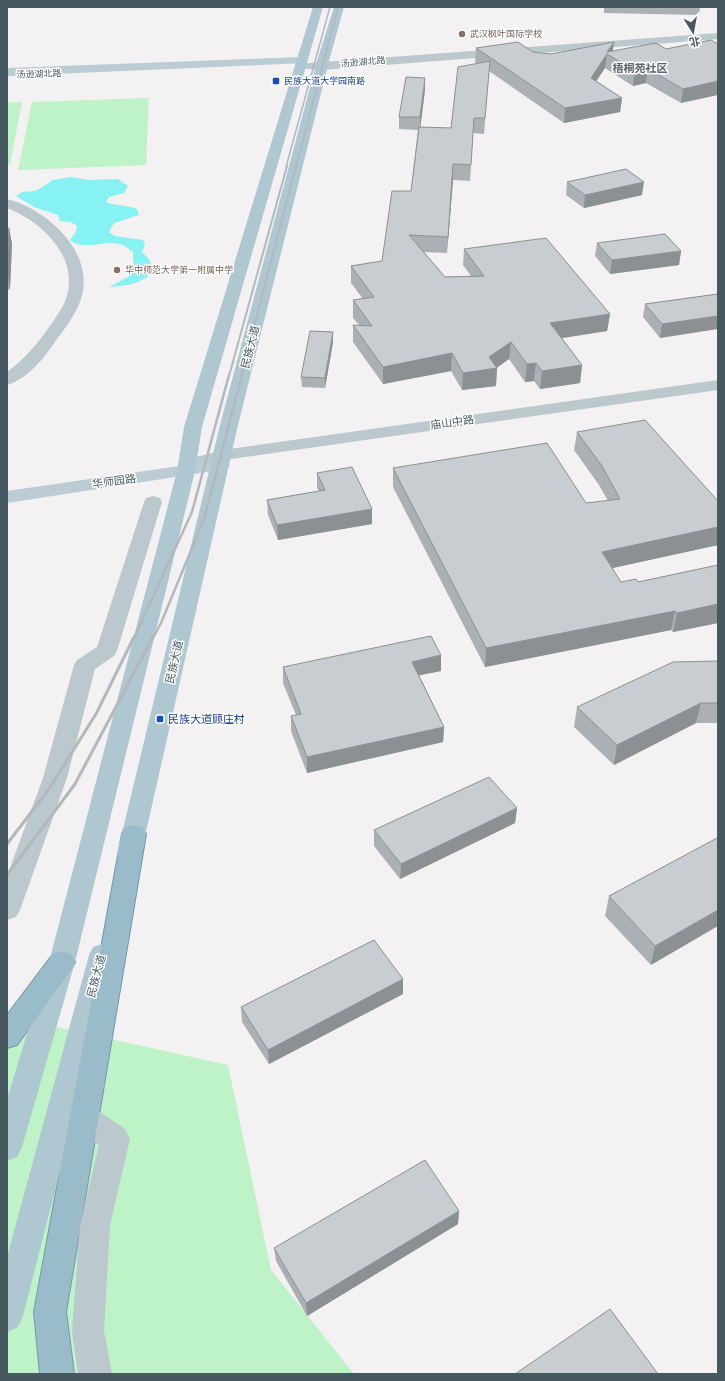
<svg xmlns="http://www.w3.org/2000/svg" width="725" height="1381" font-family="'Alegreya Sans','Noto Sans SC',sans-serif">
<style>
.green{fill:#bdf3c7}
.water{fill:#87f2f3}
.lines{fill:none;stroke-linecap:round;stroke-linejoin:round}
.trunk-casing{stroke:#709aaf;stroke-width:2}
.minor{fill:#bbc9ce;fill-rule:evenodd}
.tertiary{fill:#bbc9ce;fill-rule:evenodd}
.secondary{fill:#bbccd4;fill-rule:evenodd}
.primary{fill:#afc7d1;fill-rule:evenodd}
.trunk{fill:#9abbca;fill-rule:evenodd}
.rail-far3{stroke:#b2b8bc;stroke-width:1.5}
.rail-far2{stroke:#b2b8bc;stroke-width:2}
.rail-far1{stroke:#b2b8bc;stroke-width:2.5}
.rail{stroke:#b2b8bc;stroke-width:3}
.wall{fill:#abb0b4}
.shaded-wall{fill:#8b9092}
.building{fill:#c7cdd1;stroke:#8b9092}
.education-dot{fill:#8d6e63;stroke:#fff;stroke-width:1.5}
.transit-dot{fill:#1a4fb4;stroke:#fff;stroke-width:1.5}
.labels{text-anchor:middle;stroke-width:3;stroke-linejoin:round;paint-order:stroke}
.far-education-label{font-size:9px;fill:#785e54;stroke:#fff;text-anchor:start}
.far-street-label{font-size:9px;fill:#475960;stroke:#fff}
.far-transit-label{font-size:9px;fill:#164399;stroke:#fff;text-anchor:start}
.far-quarter-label{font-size:11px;font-weight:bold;fill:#5d6367;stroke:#fff}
.street-label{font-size:11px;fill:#475960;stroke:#fff}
.transit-label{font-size:11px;fill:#164399;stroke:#fff;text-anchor:start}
</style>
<rect width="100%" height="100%" fill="#f3f1f1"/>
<path class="green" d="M149,98l-3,67 -128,5 14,-68z
M7,102h15l-12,62h-3z
M7,1016l221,49 43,205 83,104h-347z"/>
<path class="water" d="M71,177l17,3 30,-1 10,7 -4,7 -15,4 -3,5c10,4 21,3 31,7l2,6 -25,8 -5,9 6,4 28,4 2,5 -3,7 7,7 5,13c-16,13 -25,13 -45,15l19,-10 7,-9 -2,-8v-8c-3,-2 -7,-6 -11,-7 -16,-6 -38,7 -52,-5l6,-8 1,-6 -6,-4 -11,-1 -2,-6 -24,-8 -18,-11 6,-4 14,-1 17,-11z"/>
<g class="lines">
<g class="trunk-casing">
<path id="trunk" d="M134,825l9,2 3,7 -80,478 8,62h-34l-6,-62 88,-478 3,-7z
M62,951l9,3 4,8 -4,8 -54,75 -10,3v-33l46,-61z"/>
</g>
<path class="minor" d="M7,199c40,10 89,54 74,100 -5,16 -19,33 -29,47 -10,15 -27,34 -45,39v-13c16,-12 28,-25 40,-42 6,-9 15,-20 19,-31 14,-42 -24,-77 -59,-91z
M153,496l7,2 2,4 -45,149 -3,5 -19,13 -28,109 -47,132 -4,7 -9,3v-44l36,-98 31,-113 3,-5 20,-13 47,-145 2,-4z
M84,1104l10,4 31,21 5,10 -20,86 -6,106 8,43h-34l-6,-43 8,-106 19,-80 -25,-19 -4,-9 4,-9z"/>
<path class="tertiary" d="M718,33v6l-396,31 -25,-2 -2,-2 2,-2 25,-2z
M718,380v10l-494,70 -37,10 -6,-1 -3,-4 3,-4 42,-11z"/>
<path class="secondary" d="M302,57l4,2 2,2 -2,2 -299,13v-8z
M221,460l6,1 3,4 -3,4 -220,34v-12z"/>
<path class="primary" d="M313,7h10l-121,420 -7,44 -120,491 -53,185 -5,10 -10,4v-62l42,-137 128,-491 7,-44z
M334,7h10l-15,54 -91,364 -97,429 -3,7 -9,3 -9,-3 -3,-7 103,-429 97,-364z
M102,944l9,3 4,8 -92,361 -5,11 -11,5v-75l82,-302 4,-8z"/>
<use href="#trunk" class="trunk"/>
<path class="rail-far3" d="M286,167l44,-160
M296,167l42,-160"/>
<path class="rail-far2" d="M229,376l58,-210
M241,376l55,-210"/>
<path class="rail-far1" d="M134,638l58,-126 37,-137
M153,638l8,-15 43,-104 38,-144"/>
<path class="rail" d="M7,844l42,-55 47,-75 38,-77
M7,875l68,-91 78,-147"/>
</g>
<path class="wall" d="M604,7h96l-1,8 -95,-2z
M711,40l-30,63 -35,-20 -13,3 -28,-18 -9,13 26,17 -2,14 -56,11 -75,-52 -5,63 -11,-1 -3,48 -17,-1 -6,73 -23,-1 21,25 26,-1 -8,-11 1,-16 146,65 -3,17 -45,7 20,27 -2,18 -40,6 -6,-8 -9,1 -16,-23 -12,9 -1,18 -34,4 -11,-19 -68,13 -30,-42v-17h6l-6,-7v-18l10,-1 -12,-16v-17l31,-5 29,-70 7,-61 -19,-1v-12l26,-27 -5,37 31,1 26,-65 -2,-1 1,-14 57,4 18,2 115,-5z
M567,182l75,13 -58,13 -18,-13z
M7,228h2l3,16 -2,45 -3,1z
M597,243l84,8 -2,14 -69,9 -15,-18z
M718,294l-58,44 -17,-21 2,-13z
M333,342l-8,46 -23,-1 -1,-10z
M577,432l141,69v44l-106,23 9,14h17l80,-17v58l-45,9 -2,-2 -186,37 -92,-180v-19l193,35 22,-2 -9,-16 -25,-35z
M317,473l55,51 -94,16 -10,-25 -1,-15 52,-9 -2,-3z
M441,655v16l-22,4 25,52 -1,15 -136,31 -16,-42v-15l5,-1 -13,-32v-16z
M718,661v62h-22l-82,42 -40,-38 3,-20z
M517,808l-2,15 -115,56 -26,-33v-16z
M718,838l-67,127 -46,-49 4,-20z
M403,979v15l-134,70 -27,-42 -1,-15z
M459,1211l-1,13 -151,92 -31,-55 -2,-13z"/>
<path class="shaded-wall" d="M614,42l-2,14 -5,-4z
M607,54l-2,14 -16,24 2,-14z
M648,69l-2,14 -13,3 2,-15z
M425,78v12l-5,40v-13z
M718,81v14l-37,8 2,-14z
M622,98l-2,14 -56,11 1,-15z
M453,164v16l-6,73 1,-16z
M644,182l-2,13 -58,13 1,-13z
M9,228l3,16 -2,45 -3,-16z
M681,251l-2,14 -69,9 2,-14z
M610,314l-3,17 -58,9 1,-17z
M718,316v13l-58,9 2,-14z
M333,332v10l-8,46v-10z
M511,342l-2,17 -13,9h1l-1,18 -34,4 1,-17z
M452,353l-1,18 -68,13v-17z
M536,363l-2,18 -9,1 2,-18z
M582,365l-2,18 -40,6 2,-18z
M372,509v15l-94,16 -1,-15z
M718,527v18l-119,26 3,-19z
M718,604v19l-45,9 4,-19z
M675,611l-4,19 -186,37 1,-19z
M441,655v16l-30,6 1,-15z
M701,703l-5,20 -82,42 3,-20z
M444,727l-1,15 -136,31v-16z
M517,808l-2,15 -115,56 1,-15z
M718,910v16l-67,39 4,-19z
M403,979v15l-134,70 -1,-14z
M459,1211l-1,13 -151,92 -1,-13z"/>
<path class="building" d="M711,40l7,4v37l-35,8 -35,-20 -13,2 -28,-17 -16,24 31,20 -57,10 -89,-60 42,-6 15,10 18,2 63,-12 -7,10 49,-9 10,6z
M490,61l-5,57h-11l-3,47 -18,-1 -5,73 -39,-2 36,42 39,-1 -20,-27 82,-11 64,76 -60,9 32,42 -40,6 -6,-8 -9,1 -16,-22 -22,15 8,11 -34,5 -11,-20 -69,14 -30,-42 19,1 -19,-26 21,-3 -23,-31 31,-5 10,-70h19l8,-64 32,1 7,-61z
M406,77l19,1 -5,39h-21z
M626,169l18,13 -59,13 -18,-13z
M7,228h2l-2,45z
M665,234l16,17 -69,9 -15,-17z
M718,294v22l-56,8 -17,-20z
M310,331l23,1 -8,46 -24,-1z
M645,420l73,81v26l-116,25 19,30 15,-3 2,3 80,-17v39l-41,9 -2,-2 -189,37 -93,-180 154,-25 39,60 34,-4 -18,-33 -25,-34z
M352,467l20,42 -95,16 -10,-25 58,-10 -8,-17z
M431,636l10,19 -29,7 32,65 -137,30 -16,-41 10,-2 -18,-47z
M718,661v42h-17l-84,42 -40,-38 96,-45z
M489,777l28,31 -116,56 -27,-34z
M717,838h1v72l-63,36 -46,-50z
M374,940l29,39 -135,71 -27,-43z
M425,1160l34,51 -153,92 -32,-55z
M610,1309l48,65h-143z"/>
<g class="education-dot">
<circle cx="462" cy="34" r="4"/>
<circle cx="117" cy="270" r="4"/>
</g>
<g class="transit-dot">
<rect x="272" y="77" width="8" height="8" rx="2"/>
<rect x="156" y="715" width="8" height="8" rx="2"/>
</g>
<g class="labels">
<g class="far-education-label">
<text x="470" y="37">武汉枫叶国际学校</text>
<text x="125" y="273">华中师范大学第一附属中学</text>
</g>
<g class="far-street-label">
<text transform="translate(363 62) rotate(-5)" y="3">汤逊湖北路</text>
<text transform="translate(39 74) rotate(-2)" y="3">汤逊湖北路</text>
</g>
<g class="far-transit-label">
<text x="284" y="84">民族大道大学园南路</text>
</g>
<g class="far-quarter-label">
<text x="640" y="72">梧桐苑社区</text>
</g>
<g class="street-label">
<text transform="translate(250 347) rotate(-76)" y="4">民族大道</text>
<text transform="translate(452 422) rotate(-8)" y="4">庙山中路</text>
<text transform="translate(114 481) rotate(-8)" y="4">华师园路</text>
<text transform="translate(174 662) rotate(-77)" y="4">民族大道</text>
<text transform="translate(96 976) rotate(-75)" y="4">民族大道</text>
</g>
<g class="transit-label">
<text x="168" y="723">民族大道顾庄村</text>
</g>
</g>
<rect width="725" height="1381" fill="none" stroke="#475960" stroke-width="16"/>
<g transform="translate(693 32) rotate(169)" stroke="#ffffff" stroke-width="3" paint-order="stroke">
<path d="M0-3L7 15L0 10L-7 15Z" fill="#475960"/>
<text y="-6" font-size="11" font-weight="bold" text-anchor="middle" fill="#475960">北</text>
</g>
</svg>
